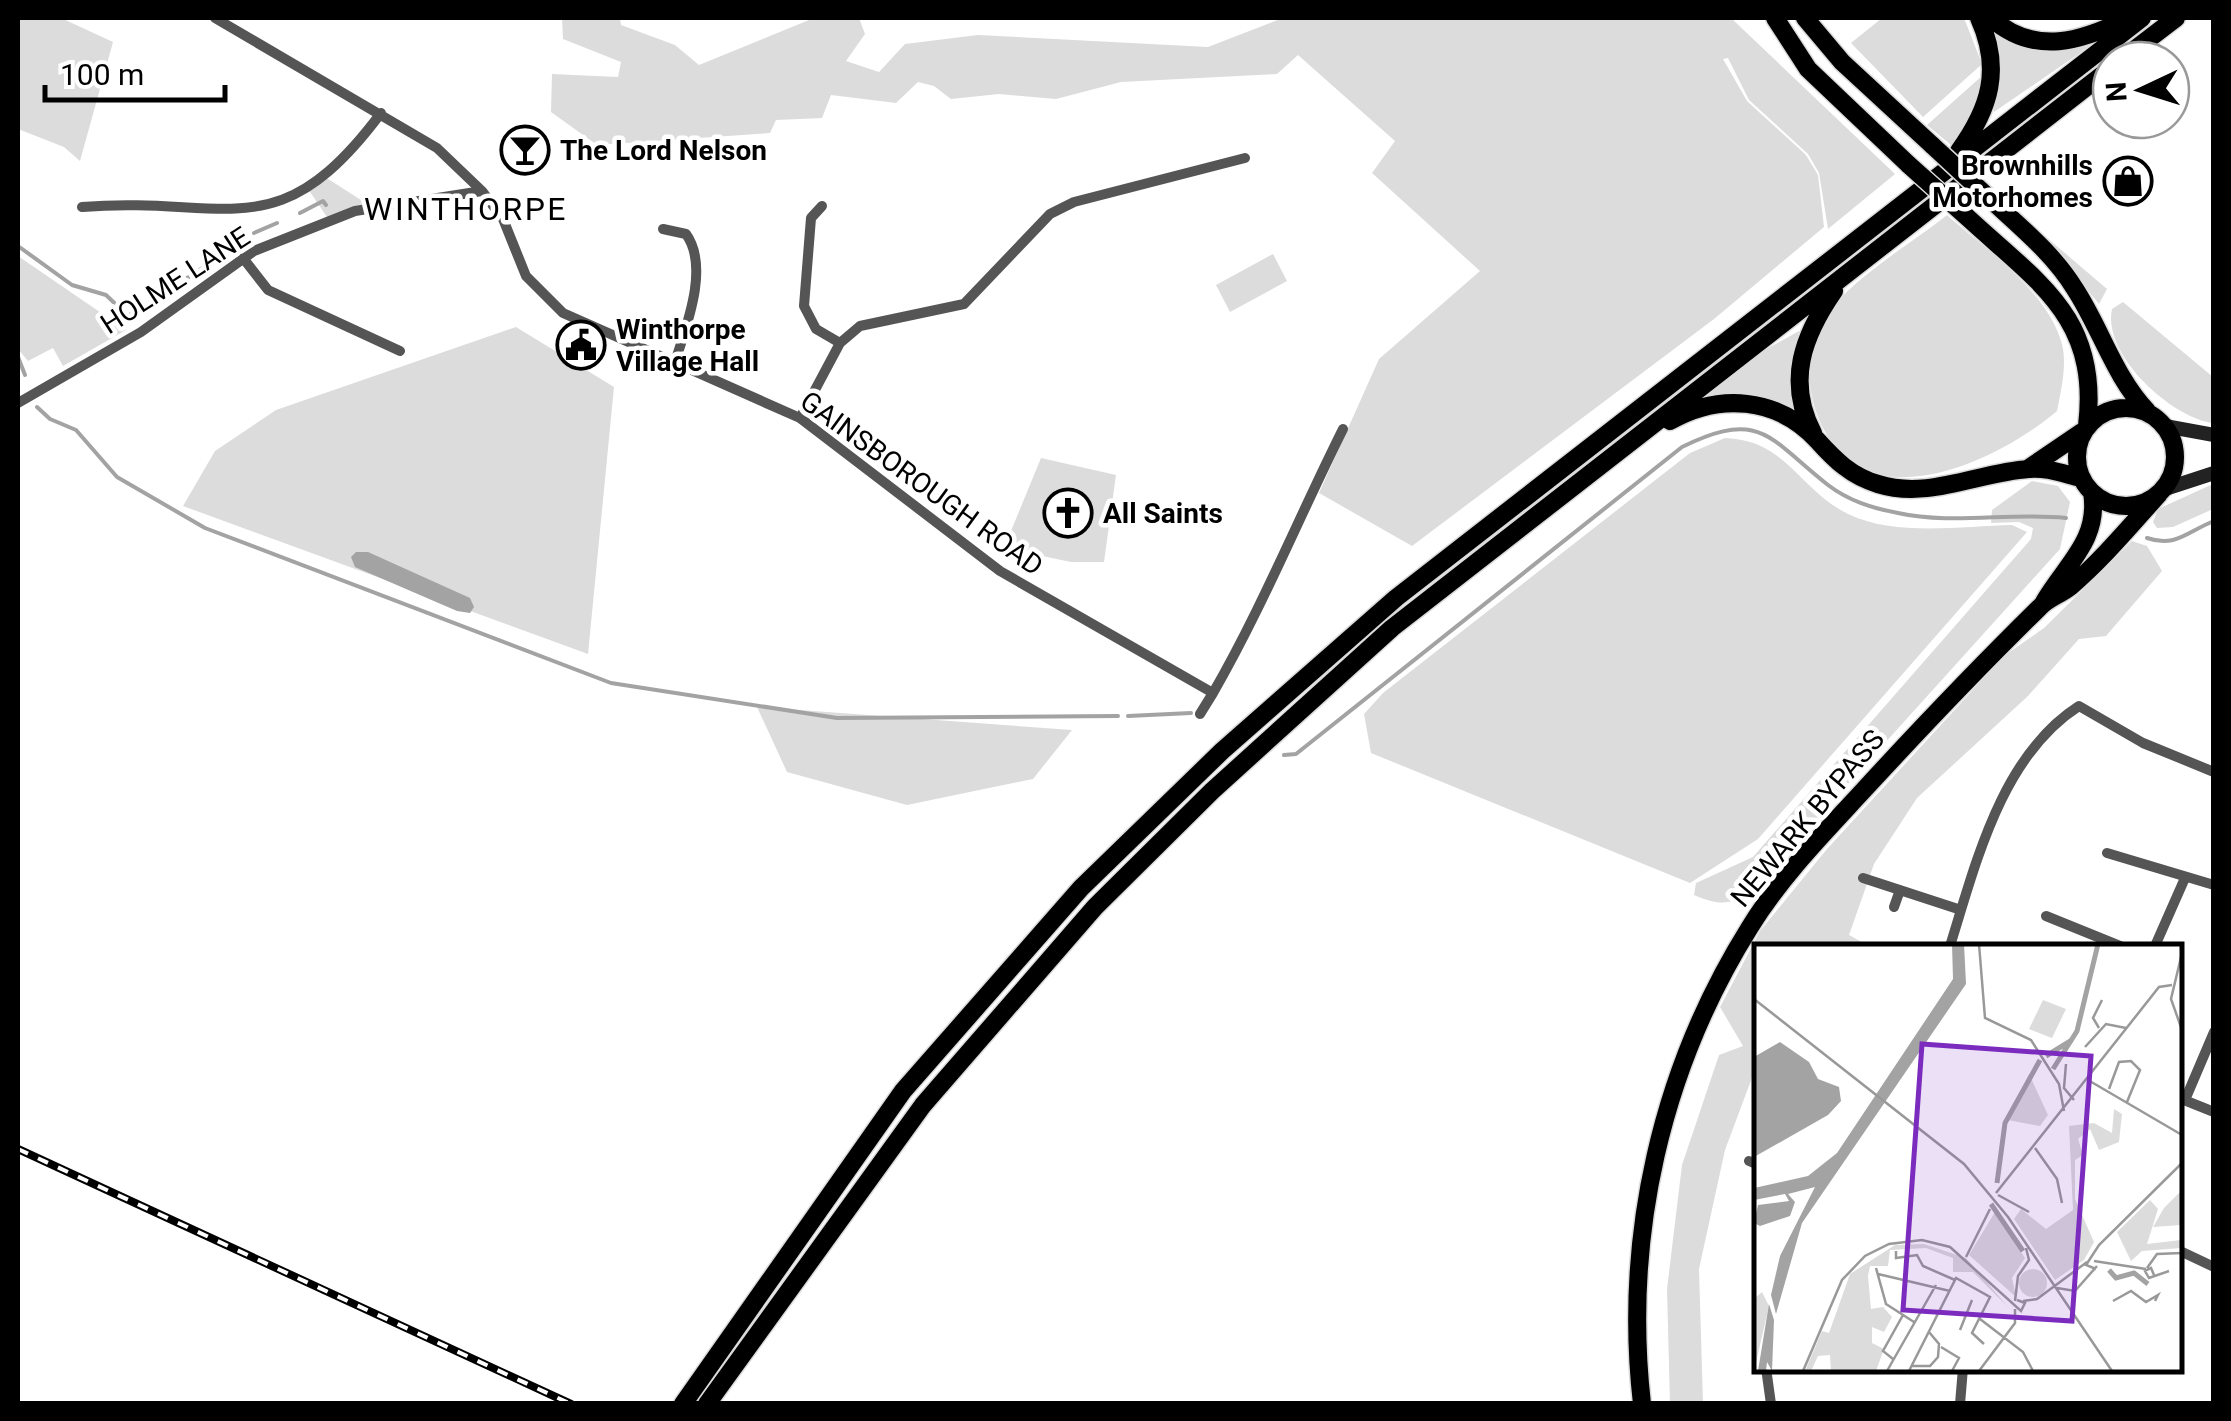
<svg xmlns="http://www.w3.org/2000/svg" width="2231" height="1421" font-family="Roboto,sans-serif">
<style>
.green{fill:#dcdcdc}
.water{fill:#a3a3a3}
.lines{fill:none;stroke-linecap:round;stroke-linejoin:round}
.stream{stroke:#a3a3a3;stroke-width:4}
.trunk-casing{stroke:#dbdbdb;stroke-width:21}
.minor{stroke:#555;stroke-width:10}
.secondary{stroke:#222;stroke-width:14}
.trunk{stroke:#000;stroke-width:18}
.rail-casing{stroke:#000;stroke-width:8}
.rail{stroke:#fff;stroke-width:4;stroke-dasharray:11;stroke-linecap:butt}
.trunk-bridge-casing{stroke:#dbdbdb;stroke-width:21;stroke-linecap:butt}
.trunk-bridge{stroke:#000;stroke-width:18}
.labels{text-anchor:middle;stroke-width:9;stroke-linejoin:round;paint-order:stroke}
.poi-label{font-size:28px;font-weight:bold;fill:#000;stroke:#fff;text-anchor:start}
.street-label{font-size:28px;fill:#000;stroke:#fff}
.quarter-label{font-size:32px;letter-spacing:2.5px;fill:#000;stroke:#fff}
.inset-river{fill:none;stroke:#a3a3a3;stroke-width:5}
.inset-road{fill:none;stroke:#999;stroke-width:2.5}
.view{fill:#7b2cbf;fill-opacity:0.15;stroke:#7b2cbf;stroke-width:5}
.inset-edge{fill:none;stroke:#000;stroke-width:5}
</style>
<rect width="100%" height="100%" fill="#fff"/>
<path class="green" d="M18,18h43l52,24 -33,119 -16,-14 -46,-18z
M562,18h58l1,7 54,20 24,20 115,-47h45l6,16 -19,27 33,11 26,-28 73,-9 230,12 75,-29h448l164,156 -67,55 -9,-56 -11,-19 -59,-54 -21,-42 -5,1 24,42 59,54 12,20 6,52 -110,92 -302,227 -93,-53 60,-134 101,-88 -108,-98 23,-32 -97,-86 -21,19 -156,8 -65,17 -57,-5 -48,5 -17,-13 -16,-4 -22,21 -65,-8 -9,23 -46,2 -6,13 -173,12 -46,-33 1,-38 66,3 3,-15 -58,-23z
M1882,18h82l18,46 -59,53 -72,-74z
M1995,29l97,12 1,3 -99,68z
M1983,75l-7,35 -25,35 -24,-20z
M325,177l47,30 -43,13 -21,-31z
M1947,215c39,35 98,74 114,126 7,21 0,49 -4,70 -40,34 -106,69 -160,66 -78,-3 -111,-106 -69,-164 26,-36 84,-70 119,-98z
M2039,231l68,58 -8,15z
M1273,254l14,27 -57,31 -14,-27z
M18,256l108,74 -63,36 -10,-18 -25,13 -10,-12z
M2123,302l90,75v46c-41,-5 -111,-68 -101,-114z
M516,327l98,60 -26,267 -405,-148 32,-55 61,-41z
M1799,331l-7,49 9,40 -48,-23 -53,2 56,-44z
M1725,438c62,2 74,52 123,76 48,23 113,12 164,11l15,7 -269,307 -68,44 -319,-130 -7,-39 19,-21 307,-240z
M1041,458l75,17 -12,87h-33l-67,-14z
M2032,481l26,5 12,16 -10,47 -306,339c-22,18 -34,18 -60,7l2,-12 57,-26 278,-318 2,-11 -14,-6 -28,1 1,-13z
M2213,484v25l-40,18 -16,1 -4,-6 5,-13z
M2132,541l15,5 15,25 -56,65 -27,3 -51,57 -111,102 -43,66 -25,71 20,11h-113v121l-31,83 -26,119 4,134 -33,1 -3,-115 15,-124 37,-110 24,-9 -23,-39 40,-76 67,-82 177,-193 40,-28z
M757,707l315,23 -39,49 -126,26 -120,-33z"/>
<path class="water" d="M356,552h12l102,46 4,9 -4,6 -13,-2 -102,-44 -4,-10z"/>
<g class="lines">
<path class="stream" d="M300,213l23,-12 3,4
M254,233l23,-10
M18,246l54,39 34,10 22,21 17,-11
M152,301l75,-49
M18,357l7,18
M37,407l13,12 26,11 41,47 88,51 406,155 226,35 281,-2
M2147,538c29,10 41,-7 67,-17
M1128,716l63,-3
M1284,755l12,-1 386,-307c80,-39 87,-8 146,38 21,16 44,23 70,28 54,12 113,-1 168,5"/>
<g class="trunk-casing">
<path id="trunk" d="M1775,18l33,51 101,96
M1805,18l37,44 91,84
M1991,18c44,39 91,23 138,0
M2121,60l55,-42
M1959,151c31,-43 43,-82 20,-133
M1988,197c31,29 65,56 87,92 26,40 39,87 72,122
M1966,216c72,67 134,101 121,210
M2077 457a49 49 0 1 1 98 0a49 49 0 1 1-98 0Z
M1670,421c49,-28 107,-24 147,19 18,20 34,36 61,44 51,16 101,-12 151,-15 17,-2 35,5 52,9
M1813,433c-27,-52 -10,-97 21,-142
M2029,468l53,-36
M2044,602c22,-38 56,-62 48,-110
M683,1404l220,-313 178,-203 141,-137 174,-153 746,-580
M707,1404l216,-299 172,-198 117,-116 180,-163 719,-560
M1642,1404c-19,-167 19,-335 108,-477 30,-49 72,-92 111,-134 58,-63 117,-125 178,-185 9,-10 21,-13 31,-21 32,-27 61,-62 89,-93"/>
</g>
<path class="minor" d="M215,18l222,130 45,43 21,28 23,57 37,37 237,105 200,153 213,122 -13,21
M822,206l-11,12 -7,88 12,23 24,14
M82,207c147,-12 195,45 299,-94
M663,229l23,5c24,33 0,93 -11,128
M243,258l25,32 132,61
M18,403l123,-71 113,-81 101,-40 127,-20
M800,418l40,-75 20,-17 104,-22 86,-90 24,-12 171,-44
M1213,693c49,-85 86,-176 130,-264
M2107,853l107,32
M1863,878l98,32
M1894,907l6,-17
M2046,916l74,30
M1950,946c26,-83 51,-190 129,-240l64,37 71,29
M2155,946l30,-68
M2179,1098l35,14
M2185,1100l29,-68
M1749,1161l7,3
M2178,1250l36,17
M1766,1368l5,36
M1960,1404l3,-36"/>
<path class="secondary" d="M2165,426l49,9
M2162,490l52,-17"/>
<use href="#trunk" class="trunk"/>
<g class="rail-casing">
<path id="rail" d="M18,1149l553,255"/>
</g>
<use href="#rail" class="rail"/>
<g class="trunk-bridge-casing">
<path id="trunk-bridge" d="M1933,146l55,51
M1909,165l57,51"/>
</g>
<use href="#trunk-bridge" class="trunk-bridge"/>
</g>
<defs>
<g id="bar-ring" transform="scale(2.5)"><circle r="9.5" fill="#fff" stroke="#000" stroke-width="1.5"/><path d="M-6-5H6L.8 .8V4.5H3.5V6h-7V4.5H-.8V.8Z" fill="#000"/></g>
<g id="shop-ring" transform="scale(2.5)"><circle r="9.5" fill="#fff" stroke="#000" stroke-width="1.5"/><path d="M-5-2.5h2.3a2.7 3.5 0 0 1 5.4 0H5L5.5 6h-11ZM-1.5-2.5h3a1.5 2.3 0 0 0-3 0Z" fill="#000"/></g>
<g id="civic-ring" transform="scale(2.5)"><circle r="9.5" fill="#fff" stroke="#000" stroke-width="1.5"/><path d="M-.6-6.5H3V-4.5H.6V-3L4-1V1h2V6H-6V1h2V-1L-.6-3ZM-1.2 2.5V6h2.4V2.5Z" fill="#000"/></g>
<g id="church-ring" transform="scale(2.5)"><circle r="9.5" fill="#fff" stroke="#000" stroke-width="1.5"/><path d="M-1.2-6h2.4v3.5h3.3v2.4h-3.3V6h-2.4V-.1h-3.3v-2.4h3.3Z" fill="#000"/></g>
</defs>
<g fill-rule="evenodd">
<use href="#bar-ring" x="525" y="150"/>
<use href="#shop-ring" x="2128" y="181"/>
<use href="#civic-ring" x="581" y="345"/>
<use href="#church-ring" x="1068" y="513"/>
</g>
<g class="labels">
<g class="poi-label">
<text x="560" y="160">The Lord Nelson</text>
<text x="2093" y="175" text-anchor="end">Brownhills<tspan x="2093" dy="32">Motorhomes</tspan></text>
<text x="616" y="339">Winthorpe<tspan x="616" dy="32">Village Hall</tspan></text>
<text x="1103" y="523">All Saints</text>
</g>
<g class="street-label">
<text transform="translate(175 280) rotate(-33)" y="10">HOLME LANE</text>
<text transform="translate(922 483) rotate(36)" y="10">GAINSBOROUGH ROAD</text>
<text transform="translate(1807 818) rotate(-50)" y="10">NEWARK BYPASS</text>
</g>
<g class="quarter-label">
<text x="466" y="220">WINTHORPE</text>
</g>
</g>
<g transform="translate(1754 944)">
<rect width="428" height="428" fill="#fff"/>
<path d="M289,56l23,9 -14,29 -23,-9zM275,130l19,41 -8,11 -32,-6zM360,165l8,5 -3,28 -20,8 -9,-21 -12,10 5,16 -8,5v39l19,43 -10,18 -29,20 -41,-61 7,-10 25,20 27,-19 -4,-84 25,-3 18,10zM427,247v34l-28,2 11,-19zM396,256l8,9 -11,35 34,-4v8l-39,3 -11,10 -14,-29zM241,268l30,46 -13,20 4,19 -47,-42zM170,300l42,14 42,49 -35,-35h-20v-14l-27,-10 -36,2 -2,16h-18l-2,10 3,33 12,-2 9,10 -8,15 -12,-5v16l12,6 -8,22h-45l-1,-16 -12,1 -7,15h-6l17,-40 7,2 21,-59 45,-29zM265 339a14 14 0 1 1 28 0a14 14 0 1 1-28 0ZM8,348l7,14 -15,65v-72z" fill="#dcdcdc"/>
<path d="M198,0h12l2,40 -164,239 -26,91 -5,-19 9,-39 35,-69 -27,7 7,8 -5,14 -30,10 -6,-3 4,-18 31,-4 -4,-7 -31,6v-12l54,-12 29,-23 116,-174zM26,98l29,20 9,17 21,8 2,14 -13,14 -74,42v-100zM15,360l5,16 -2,51 -5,-9 -1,9h-8z" fill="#a3a3a3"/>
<path class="inset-river" d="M292,112l26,-16M299,125l24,-38 21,-87M243,239l8,-60 35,-63M237,260l32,47M355,326l7,8 18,-5 14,11"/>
<path class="inset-road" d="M225,0l6,74 46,22 28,44 5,27M428,9l-11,46 11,31M0,55l210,165 44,53 104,154M345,84l-6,-10 9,-18M331,103l21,-23 20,4M312,120l-2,24 10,12M334,136l94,55M355,145l10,-27 12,-1 9,9 -13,32M281,204l22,31 5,24M242,249l163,-206 13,-2M244,251l31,17M142,307v7l21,-3 6,11 32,14M212,313l24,-48M340,317l52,8M122,324l10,36 28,18M393,324l10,-14 25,-1M342,325l-10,-4 13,-20 83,-82M124,330l72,17M400,331l-3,-7 -6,3 4,7 20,-7M303,344l18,3 22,-25M261,357l3,-25 11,-16 -3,-12M269,357l14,-2 50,-37M359,357l18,-10 15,11 12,-7 -3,6M226,375l43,33 10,19M206,386l12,-30M187,403l18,11 -7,13M139,415l-10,-8 20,-36M158,422h18l8,-9 1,-13 -10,-12M49,427l39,-91 23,-24 24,-12 33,-4 28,7 71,64 4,-8 -8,-3M133,427l49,-86M155,427l47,-93 34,19 -18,36 12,11M225,427l36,-48v-14"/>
<path class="view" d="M168,100l169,12 -19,265 -169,-11z"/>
<rect width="428" height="428" class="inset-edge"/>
</g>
<rect width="2231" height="1421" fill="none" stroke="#000000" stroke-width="40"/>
<g transform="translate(2141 90) rotate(266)"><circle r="48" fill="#ffffff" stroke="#999999" stroke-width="2.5"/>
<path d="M0-8L18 38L0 25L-18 38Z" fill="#000000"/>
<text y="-15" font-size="28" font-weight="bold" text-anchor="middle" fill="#000000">N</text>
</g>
<path d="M45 85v15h180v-15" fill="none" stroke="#000000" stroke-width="5"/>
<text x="60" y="85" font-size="30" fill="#000000" stroke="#ffffff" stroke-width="8" paint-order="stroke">100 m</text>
</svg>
